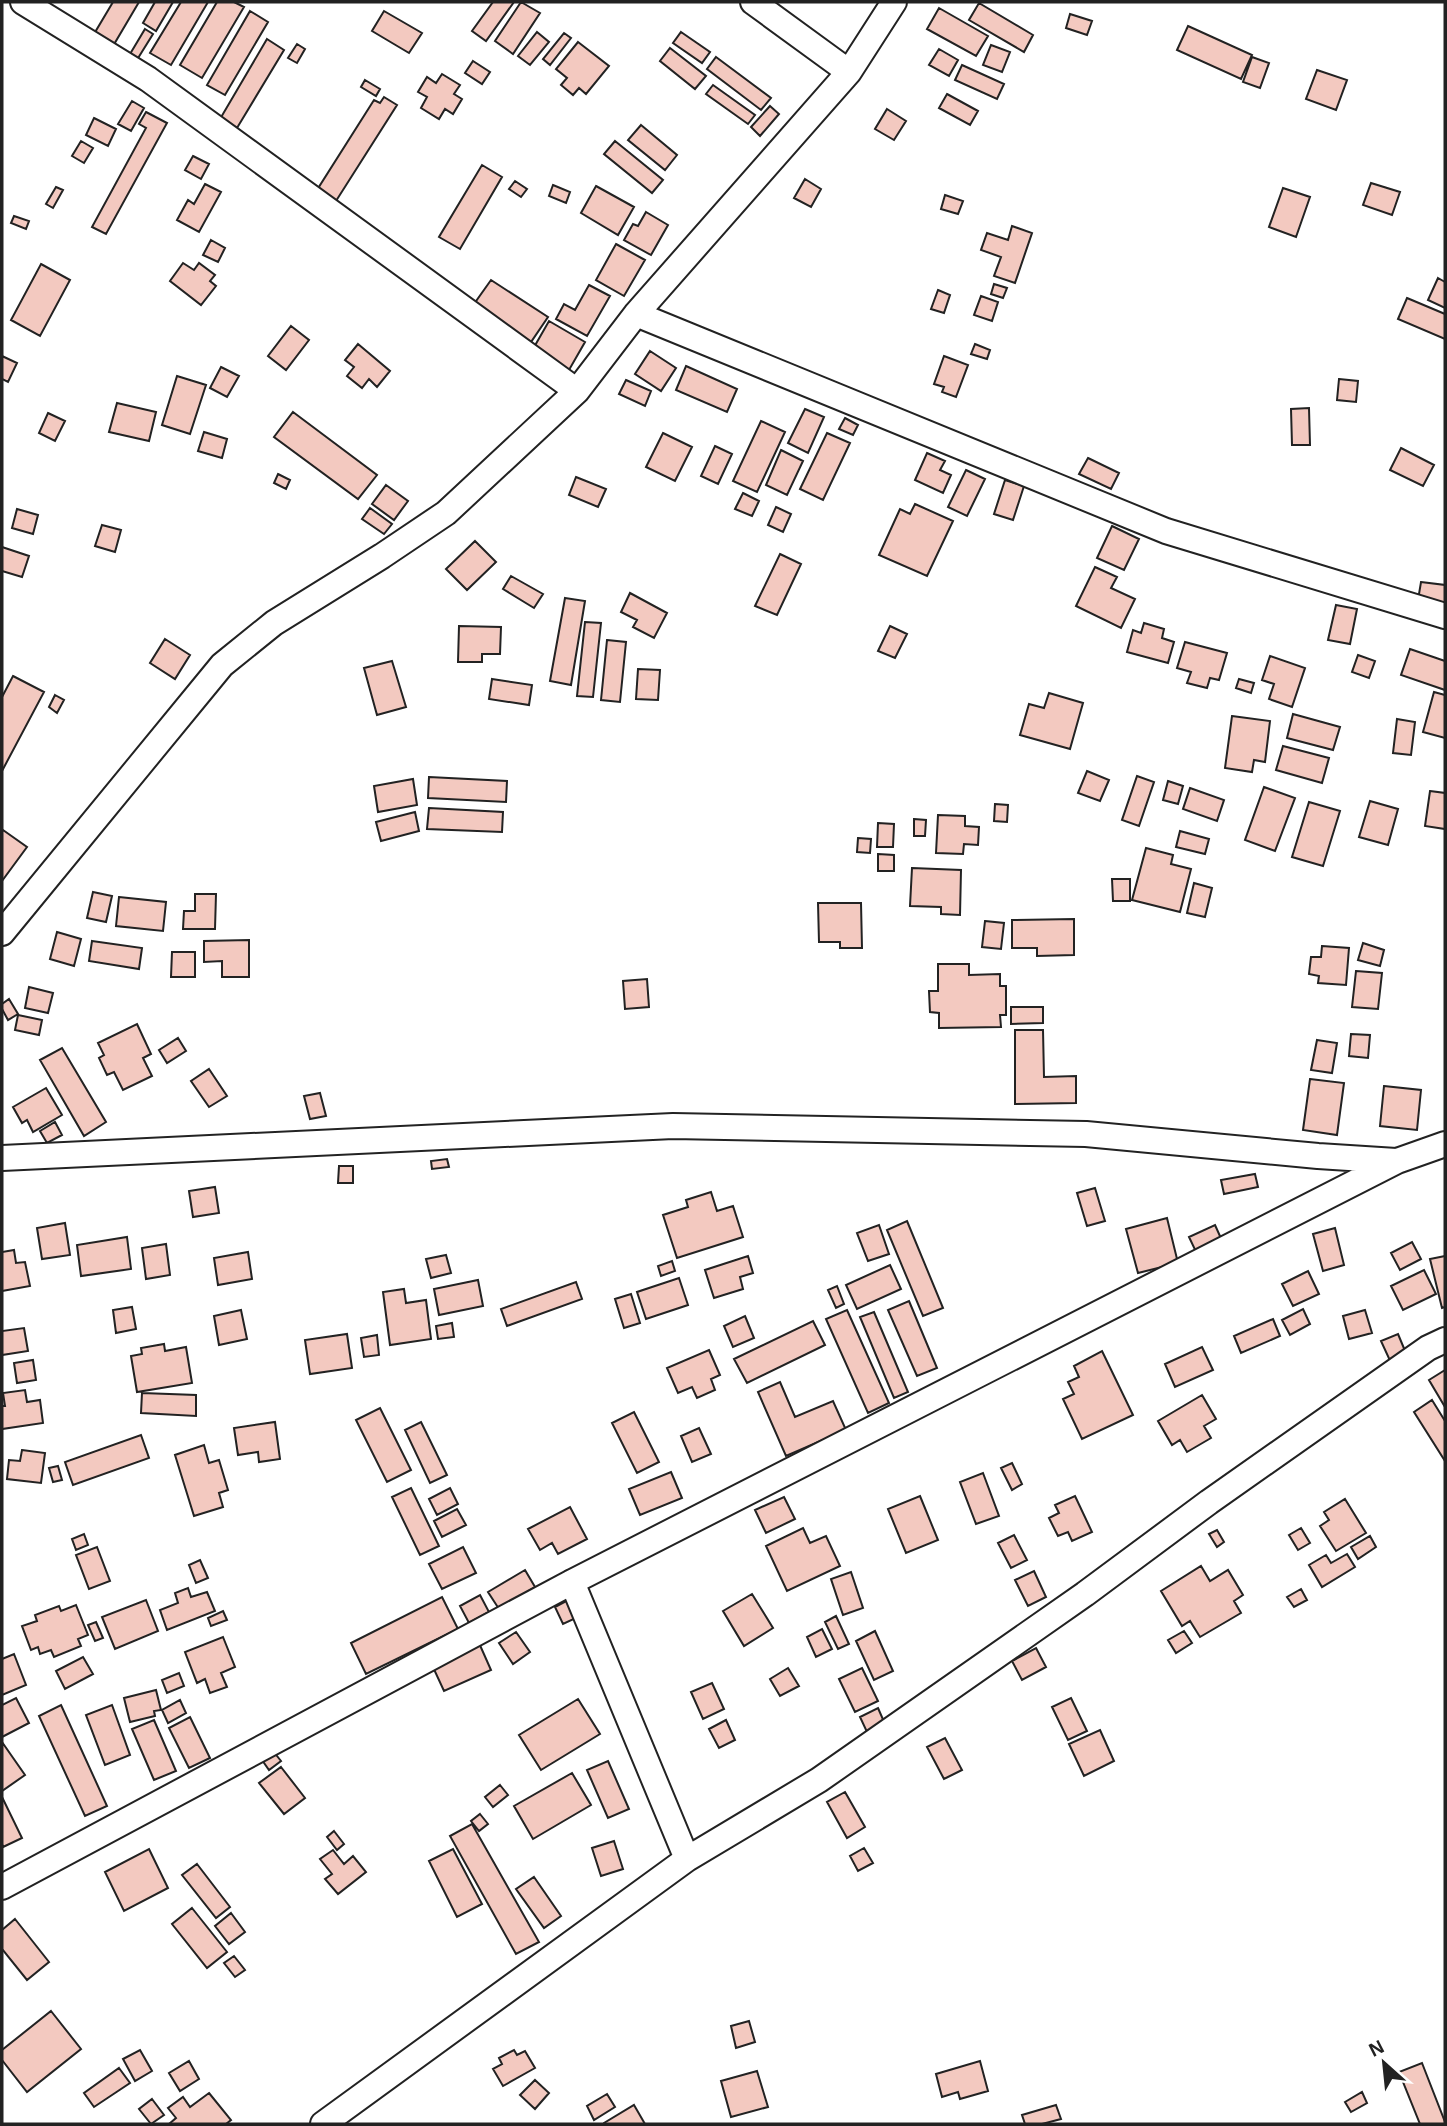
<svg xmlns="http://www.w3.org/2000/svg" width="1447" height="2126" font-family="Helvetica,sans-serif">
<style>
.building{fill:#f3c9c0;stroke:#222;stroke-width:2}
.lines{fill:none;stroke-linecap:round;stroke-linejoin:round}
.minor-casing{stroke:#222;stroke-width:28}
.minor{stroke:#fff;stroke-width:24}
</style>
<rect width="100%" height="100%" fill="#fff"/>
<path class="building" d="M113,2h26l-26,44 -19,-12z
M155,2h18l-17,29 -13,-8z
M181,2h27l-37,63 -21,-12z
M217,2h17l10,5 -42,71 -22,-13z
M493,2h21l-28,39 -14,-10z
M521,2l19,11 -27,41 -18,-13z
M979,3l54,32 -9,17 -55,-32z
M939,8l49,28 -12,20 -49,-27z
M250,11l18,11 -43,73 -18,-10z
M384,11l38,22 -13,20 -37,-22z
M1070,14l22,7 -5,14 -21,-7z
M1188,26l64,29 -11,24 -64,-29z
M145,29l8,5 -18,29 -8,-4z
M537,32l12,10 -19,23 -12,-9z
M681,32l29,20 -8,11 -29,-20z
M564,33l7,5 -21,27 -7,-6z
M267,39l17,11 -47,78 -17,-9z
M578,42l31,24 -23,28 -7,-6 -6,7 -12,-10 6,-7 -11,-9z
M297,44l8,5 -8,14 -9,-5z
M991,45l19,7 -8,20 -19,-7z
M670,48l36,28 -11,13 -35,-28z
M939,49l19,11 -9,16 -20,-11z
M716,57l55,41 -10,12 -54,-41z
M1252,57l17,6 -9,25 -17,-6z
M473,61l17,11 -8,12 -17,-11z
M962,65l42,19 -7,15 -42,-19z
M1317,70l30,10 -11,30 -30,-11z
M442,74l18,11 -6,9 8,5 -9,15 -8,-5 -6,10 -18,-11 6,-11 -9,-5 9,-15 9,6z
M365,80l15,9 -4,7 -15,-9z
M713,85l42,30 -7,9 -42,-30z
M947,94l31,17 -8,14 -31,-17z
M384,97l13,8 -61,96 -19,-11 57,-90 6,3z
M132,101l12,7 -13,23 -13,-7z
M770,106l9,8 -19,22 -9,-9z
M887,109l19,12 -12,19 -19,-11z
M146,112l21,11 -61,111 -14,-7 54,-99 -7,-4z
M94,118l22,11 -8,17 -22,-11z
M641,125l36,30 -12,15 -37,-30z
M81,141l12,7 -9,15 -12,-7z
M615,141l48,39 -11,13 -48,-39z
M193,156l16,8 -8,15 -16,-9z
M482,165l20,12 -42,72 -21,-12z
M805,179l16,10 -10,18 -17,-9z
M515,181l12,8 -6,8 -12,-8z
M1371,183l29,9 -8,23 -29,-10z
M205,184l16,8 -22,40 -22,-12 11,-20 6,4z
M553,185l17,7 -4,11 -17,-7z
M596,186l38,21 -16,28 -37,-22z
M56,187l7,3 -10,18 -7,-4z
M1283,188l27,9 -14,40 -27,-10z
M945,195l18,6 -5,13 -17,-5z
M646,212l22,13 -17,30 -27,-15 9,-16 5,2z
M14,216l15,5 -3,8 -15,-6z
M1012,226l20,7 -17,50 -21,-7 7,-19 -20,-7 6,-17 21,7z
M211,240l14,8 -7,14 -15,-7z
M616,244l29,16 -21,36 -28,-16z
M183,263l11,7 5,-7 16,12 -5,6 6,5 -15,19 -31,-24z
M41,264l29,16 -30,56 -29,-16z
M1438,278l7,4v26l-17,-8z
M491,280l57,37 -17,25 -57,-38z
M994,284l13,4 -4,10 -12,-4z
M589,285l21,11 -23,40 -31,-17 8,-15 11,6z
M938,290l12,5 -6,18 -13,-4z
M981,296l17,6 -6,19 -18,-6z
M1407,298l38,16v25l-47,-20z
M549,321l36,21 -16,28 -36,-21z
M291,326l18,14 -23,30 -18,-14z
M358,344l32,27 -13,16 -8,-8 -7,9 -15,-12 7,-9 -9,-7z
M975,344l15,6 -3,9 -16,-5z
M650,351l26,17 -15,23 -26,-17z
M2,356l15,7 -9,19 -6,-3z
M944,356l24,9 -12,32 -14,-5 2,-5 -10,-3z
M686,366l51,23 -10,23 -51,-22z
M221,367l18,9 -12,21 -17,-9z
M177,376l29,9 -16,49 -28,-9z
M1339,379l19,2 -2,21 -19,-2z
M626,380l25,11 -6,15 -26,-12z
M117,403l39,9 -7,29 -40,-9z
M1309,408l1,37h-18l-1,-36z
M805,409l19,8 -16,36 -20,-10z
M293,412l84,63 -19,24 -84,-62z
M48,413l17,8 -10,20 -16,-8z
M845,418l13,7 -5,10 -14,-6z
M761,421l24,11 -28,60 -24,-11z
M204,432l23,7 -5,19 -24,-7z
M663,433l29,14 -17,34 -29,-14z
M827,433l23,10 -27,57 -23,-11z
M715,446l17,8 -14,30 -17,-8z
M1401,448l33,17 -11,21 -33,-16z
M781,450l22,11 -16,34 -21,-10z
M927,453l18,8 -5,9 11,5 -8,18 -28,-13z
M1088,458l31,15 -8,16 -32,-15z
M966,470l19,9 -18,37 -19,-9z
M278,474l12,6 -4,9 -12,-6z
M576,477l30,12 -8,18 -29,-12z
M1005,480l19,6 -11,34 -19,-6z
M386,485l22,16 -14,19 -22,-16z
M743,493l16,8 -7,15 -17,-7z
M915,504l38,17 -26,55 -48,-21 21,-46 10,5z
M776,507l15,7 -8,18 -15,-7z
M370,508l22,16 -8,10 -22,-15z
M17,509l21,6 -5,19 -21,-6z
M102,525l19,5 -6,22 -20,-6z
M1112,526l27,13 -15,31 -27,-12z
M475,541l21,21 -29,28 -21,-21z
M2,547l27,9 -7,21 -20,-6z
M780,554l21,10 -24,51 -22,-9z
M1095,567l22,10 -6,11 24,11 -14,29 -45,-22z
M511,576l32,18 -9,14 -31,-19z
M1421,582l24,3v19l-27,-4z
M630,593l37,20 -13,25 -21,-11 4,-7 -16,-8z
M565,598l20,3 -14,84 -21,-4z
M1336,605l21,4 -7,35 -22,-4z
M585,622l16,1 -8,74 -16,-1z
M1144,623l20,6 -2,9 12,4 -6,21 -41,-11 6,-22 8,3z
M459,626l42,1 -1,27h-18v8h-24z
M890,626l17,8 -12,24 -17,-7z
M165,639l25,16 -15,24 -25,-16z
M607,640l19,2 -6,60 -19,-2z
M1185,642l42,11 -8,27 -9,-2 -3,10 -20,-5 4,-11 -14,-4z
M1410,649l35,12v29l-44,-15z
M1358,655l17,6 -6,17 -17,-6z
M1270,656l35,12 -13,39 -23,-8 5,-15 -12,-4z
M392,661l14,46 -29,8 -13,-47z
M638,669l22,1 -2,30 -22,-1z
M13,676l31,16 -42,79v-74z
M492,679l40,6 -3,20 -40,-6z
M1239,679l15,4 -3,10 -15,-5z
M1434,692l11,3v43l-22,-6z
M1049,693l34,10 -13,46 -50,-14 9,-31 15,4z
M55,695l9,5 -7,13 -8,-6z
M1293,714l47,13 -7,23 -46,-12z
M1232,716l38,5 -5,41 -11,-2 -2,12 -27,-4z
M1397,719l18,3 -4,33 -18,-2z
M1283,746l46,12 -7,25 -46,-13z
M1087,771l22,9 -9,21 -22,-8z
M1137,776l17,6 -15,44 -17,-6z
M429,777l78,4 -1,21 -78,-4z
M413,779l4,26 -39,7 -4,-26z
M1168,781l15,5 -5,18 -15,-4z
M1264,787l31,11 -20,53 -30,-11z
M1190,788l34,12 -7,21 -34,-12z
M1430,791l15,2v36l-20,-3z
M1370,801l28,8 -10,36 -29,-8z
M1309,802l31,9 -17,55 -31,-9z
M995,804l13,1 -1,17 -13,-1z
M429,808l74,4 -1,20 -75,-3z
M415,812l4,19 -38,10 -5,-19z
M938,815l27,1v10l14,1 -1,18 -14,-1 -1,10 -27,-1z
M914,819l12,1 -1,16h-11z
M878,823l16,1 -1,23h-16z
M3,830l24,17 -25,34v-50z
M1180,831l29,8 -4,15 -29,-7z
M858,838l13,1 -1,14 -13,-1z
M1146,848l27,7 -2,9 20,5 -11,43 -48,-12z
M878,854l16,1v16h-16z
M912,868l49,2 -1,45 -19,-1v-7l-31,-1z
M1112,879h18v22h-17z
M1194,883l18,5 -7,29 -18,-4z
M93,892l19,4 -6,26 -19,-4z
M195,894h21l-1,35h-32l1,-18h11z
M119,897l47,5 -3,29 -47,-5z
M818,903h43l1,45h-22v-6h-21z
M1074,919v36l-37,1v-8h-25v-28z
M985,921l19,2 -3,26 -19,-2z
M57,932l24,7 -7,27 -24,-7z
M249,940v37h-27v-16l-18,1v-21z
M92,941l50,7 -3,21 -50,-8z
M1363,943l21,7 -4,16 -22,-6z
M1322,946l27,2 -3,37 -28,-2 1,-7 -10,-2 2,-17h10z
M172,952h23v25h-24z
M938,964h31v11l31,-1v12h6v29h-6l1,12 -62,1v-15l-9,-1 -1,-21h9z
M1356,971l26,2 -4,36 -26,-2z
M647,979l2,28 -24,2 -2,-28z
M29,987l24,6 -5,20 -23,-5z
M9,999l9,15 -10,6 -6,-11v-5z
M1011,1007h32v16l-32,1z
M18,1015l24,5 -3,15 -24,-5z
M137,1024l14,30 -8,4 9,18 -29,14 -9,-18 -7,3 -8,-17 5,-3 -6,-12z
M1015,1030h28l1,47 32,-1v27l-61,1z
M1351,1034l19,1 -2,23 -19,-2z
M178,1038l8,13 -19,12 -8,-13z
M1317,1040l20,3 -5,30 -21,-3z
M62,1048l44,74 -22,14 -44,-76z
M209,1069l18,27 -18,11 -18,-26z
M1310,1079l34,4 -7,52 -34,-5z
M1384,1086l37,4 -4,40 -37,-4z
M46,1088l16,27 -29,17 -6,-12 -5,3 -9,-16z
M320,1093l6,23 -16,3 -6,-23z
M55,1122l7,13 -15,8 -7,-12z
M447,1159l2,8 -17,2 -1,-8z
M339,1166h14v17h-15z
M1255,1174l3,13 -34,7 -3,-14z
M215,1187l4,26 -26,4 -4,-26z
M1095,1188l10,33 -18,5 -10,-33z
M711,1192l6,19 16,-5 10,31 -66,21 -14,-43 25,-8 -2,-7z
M1167,1218l11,45 -40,10 -12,-44z
M907,1221l36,87 -20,8 -36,-86z
M65,1223l5,32 -28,4 -5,-31z
M879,1225l10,29 -21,7 -11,-28z
M1215,1225l9,20 -26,11 -9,-19z
M1335,1228l9,37 -21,6 -10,-37z
M127,1237l4,32 -50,7 -4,-31z
M1412,1242l9,17 -21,11 -9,-17z
M166,1244l4,31 -24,4 -4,-31z
M14,1250l2,13 9,-1 5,24 -28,5v-39z
M248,1252l4,27 -34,6 -4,-27z
M446,1255l5,18 -20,5 -5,-19z
M748,1256l5,17 -13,4 3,12 -29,9 -9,-28z
M1445,1256v51l-3,1 -12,-49z
M672,1261l3,10 -14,5 -3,-10z
M890,1265l11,24 -44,20 -11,-24z
M1424,1270l12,24 -33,16 -12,-24z
M1308,1271l11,23 -26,12 -11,-22z
M679,1278l9,27 -42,14 -9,-27z
M478,1280l5,26 -44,9 -5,-26z
M576,1282l6,17 -75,27 -6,-17z
M837,1286l7,18 -8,4 -8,-18z
M404,1289l2,14 20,-3 5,39 -41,6 -7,-53z
M631,1294l9,29 -16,5 -9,-29z
M909,1301l28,67 -20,8 -29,-66z
M132,1307l4,22 -20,4 -3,-23z
M1303,1309l7,15 -20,11 -8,-15z
M241,1310l6,29 -28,6 -5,-29z
M847,1310l42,93 -21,10 -42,-94z
M1365,1310l7,23 -23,6 -6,-23z
M874,1312l34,80 -14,6 -34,-81z
M745,1316l9,22 -21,9 -9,-21z
M1273,1319l7,17 -39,17 -7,-17z
M813,1321l12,24 -78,38 -13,-24z
M452,1323l2,14 -16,2 -2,-13z
M24,1328l4,23 -26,4v-24z
M347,1334l5,34 -42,6 -5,-34z
M1398,1334l10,24 -16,7 -11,-24z
M377,1335l2,20 -15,2 -3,-19z
M164,1344l1,7 21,-4 6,36 -55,9 -6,-36 11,-2 -1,-6z
M1202,1347l11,23 -38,17 -10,-23z
M709,1350l11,25 -9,4 4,11 -18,8 -5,-11 -14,6 -11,-25z
M1102,1351l31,64 -51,24 -19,-40 11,-5 -6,-12 11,-5 -5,-11z
M33,1360l3,20 -19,3 -3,-20z
M1445,1370v37l-16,-27z
M780,1382l15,35 38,-16 13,29 -60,26 -28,-64z
M25,1390l2,12 13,-2 3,23 -41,6v-23h3l-2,-13z
M142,1393l54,2v21l-55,-3z
M1202,1395l14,24 -12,7 7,12 -24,14 -7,-12 -8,5 -14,-24z
M1432,1400l13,21v40l-31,-49z
M380,1408l31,62 -24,12 -31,-62z
M634,1412l25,50 -22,11 -25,-50z
M275,1422l5,37 -21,3 -1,-10 -20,3 -4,-27z
M421,1422l26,53 -17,8 -25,-53z
M699,1428l12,26 -19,8 -11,-26z
M141,1435l8,23 -76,27 -8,-23z
M204,1445l5,18 10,-3 9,30 -9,3 4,14 -29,9 -19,-61z
M22,1450l23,3 -4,30 -34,-4 2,-19 11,1z
M1012,1463l10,21 -10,6 -11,-22z
M58,1466l4,14 -9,2 -4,-14z
M671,1472l11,26 -42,17 -11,-26z
M983,1473l16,43 -23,8 -16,-42z
M411,1488l28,58 -19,9 -28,-58z
M450,1488l8,16 -21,11 -8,-16z
M920,1496l18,44 -32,13 -18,-44z
M1075,1496l17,36 -20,9 -4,-9 -10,4 -9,-18 10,-5 -4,-8z
M784,1497l11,22 -29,14 -11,-23z
M1345,1499l21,34 -30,18 -16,-25 9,-6 -5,-8z
M570,1507l17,32 -29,15 -6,-11 -12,7 -12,-21z
M457,1509l9,16 -24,12 -8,-16z
M803,1528l7,15 16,-7 14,30 -53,25 -21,-45z
M1301,1528l9,15 -12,7 -9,-15z
M1217,1530l7,12 -7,5 -8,-13z
M84,1534l4,11 -12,5 -4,-11z
M1014,1535l13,25 -16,8 -13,-25z
M1370,1536l6,11 -18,12 -7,-12z
M97,1547l13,34 -21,8 -13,-34z
M463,1547l13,26 -34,16 -13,-25z
M1347,1554l8,13 -33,20 -13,-22 17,-10 5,8z
M200,1560l8,18 -12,5 -7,-18z
M1201,1566l9,15 18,-11 15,25 -9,6 7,12 -41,24 -10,-16 -8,5 -21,-35z
M525,1570l10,17 -36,22 -11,-17z
M1034,1571l12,26 -18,9 -13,-26z
M851,1572l12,36 -20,7 -12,-36z
M188,1588l3,9 16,-5 8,19 -48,19 -7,-20 18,-7 -3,-10z
M1301,1589l6,11 -13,7 -7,-10z
M752,1594l21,34 -29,18 -21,-35z
M480,1595l9,17 -20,11 -9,-17z
M442,1597l16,32 -92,45 -15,-31z
M570,1599l8,18 -15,7 -8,-17z
M146,1600l12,31 -43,18 -13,-32z
M76,1605l12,30 -10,4 3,7 -27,11 -3,-7 -11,4 -2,-7 -7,3 -9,-24 15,-5 -2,-6 24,-9 2,5z
M223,1611l4,9 -16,6 -3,-8z
M836,1616l13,28 -11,5 -13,-27z
M96,1622l7,16 -8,3 -7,-16z
M822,1629l10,20 -16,8 -9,-20z
M875,1631l18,40 -19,9 -18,-39z
M1184,1631l8,12 -16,10 -8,-13z
M516,1632l14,20 -17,12 -14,-21z
M223,1637l12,30 -14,6 6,14 -17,6 -5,-14 -8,4 -12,-31z
M479,1643l12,27 -47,21 -12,-26z
M1036,1648l10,19 -24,13 -10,-19z
M14,1654l12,31 -24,10v-36z
M83,1657l10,17 -28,15 -9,-18z
M788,1668l11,18 -19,10 -10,-17z
M862,1668l16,33 -23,11 -16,-33z
M179,1673l5,13 -17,7 -5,-13z
M712,1683l12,26 -21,10 -12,-27z
M156,1690l5,20 -7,1 1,5 -25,6 -6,-24z
M16,1698l13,25 -27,14v-32z
M1071,1698l16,33 -19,9 -16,-33z
M578,1699l22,35 -59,36 -22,-35z
M180,1700l6,13 -18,10 -6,-13z
M61,1705l46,101 -22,10 -46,-100z
M112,1705l18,50 -25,10 -19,-50z
M878,1708l7,16 -18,8 -7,-15z
M190,1717l20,41 -21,10 -20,-40z
M154,1720l22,51 -22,9 -22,-51z
M726,1720l9,20 -16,8 -10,-19z
M1100,1730l14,31 -30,15 -15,-32z
M945,1738l17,32 -18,9 -17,-32z
M2,1742l23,33 -23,16z
M273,1751l8,10 -12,9 -7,-10z
M608,1761l21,48 -21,9 -21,-48z
M281,1767l24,31 -21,16 -25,-31z
M572,1773l19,32 -58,34 -19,-33z
M500,1785l8,10 -15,12 -8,-10z
M845,1792l20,35 -18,11 -20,-36z
M2,1797l20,41 -19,9 -1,-3z
M480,1814l8,10 -9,7 -8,-10z
M472,1824l67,118 -23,12 -66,-118z
M334,1831l10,13 -7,6 -10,-13z
M614,1841l9,28 -22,7 -9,-28z
M864,1848l9,15 -15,8 -8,-15z
M149,1849l19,39 -44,23 -19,-39z
M453,1849l29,55 -25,13 -28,-56z
M333,1850l11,14 9,-8 13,16 -28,22 -13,-15 7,-5 -12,-15z
M197,1864l33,43 -14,11 -34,-43z
M534,1877l27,39 -17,12 -28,-39z
M192,1908l35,44 -20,16 -35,-44z
M231,1913l14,19 -16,12 -14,-18z
M15,1919l34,43 -22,18 -25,-31v-19z
M234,1956l11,14 -10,7 -11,-14z
M51,2011l30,38 -54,43 -25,-32v-10z
M749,2021l6,21 -19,6 -5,-22z
M140,2050l12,21 -17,10 -12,-22z
M514,2050l3,5 8,-4 10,17 -32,18 -10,-17 9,-5 -3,-6z
M189,2061l10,18 -19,12 -11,-18z
M980,2061l8,30 -28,8 -2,-7 -16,5 -6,-23z
M1422,2063l23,59v2h-25l-21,-52z
M119,2068l11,15 -36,24 -10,-14z
M757,2071l11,36 -37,10 -10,-36z
M535,2080l14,13 -14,16 -15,-14z
M1362,2092l5,11 -16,9 -6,-10z
M209,2093l22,27 -5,4h-57l7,-6 -8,-10 15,-11 7,10z
M607,2094l8,13 -21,13 -7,-14z
M152,2099l12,16 -13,9 -12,-15z
M634,2105l11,19h-41v-1z
M1056,2105l5,14 -19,5h-17l-3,-9z"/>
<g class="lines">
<g class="minor-casing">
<path id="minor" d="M23,2l125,77 429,312
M753,2l96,70
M636,314l530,217 279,85
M2,933l220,-268 52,-42 108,-67 64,-43 131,-122 59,-77 213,-242 45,-70
M2,1158l671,-32 413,8 232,22 78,5
M572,1582l115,277
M2,1887l570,-305 825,-421 48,-17
M323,2124l364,-265 132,-79 266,-186 124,-92 219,-154 17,-8"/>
</g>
<use href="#minor" class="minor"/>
</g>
<rect width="1447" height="2126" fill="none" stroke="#222222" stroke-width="7"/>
<g transform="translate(1384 2063) rotate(333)" stroke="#ffffff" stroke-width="5" paint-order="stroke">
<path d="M0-5L12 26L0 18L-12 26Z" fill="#222222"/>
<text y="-10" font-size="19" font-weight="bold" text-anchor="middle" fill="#222222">N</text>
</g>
</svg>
